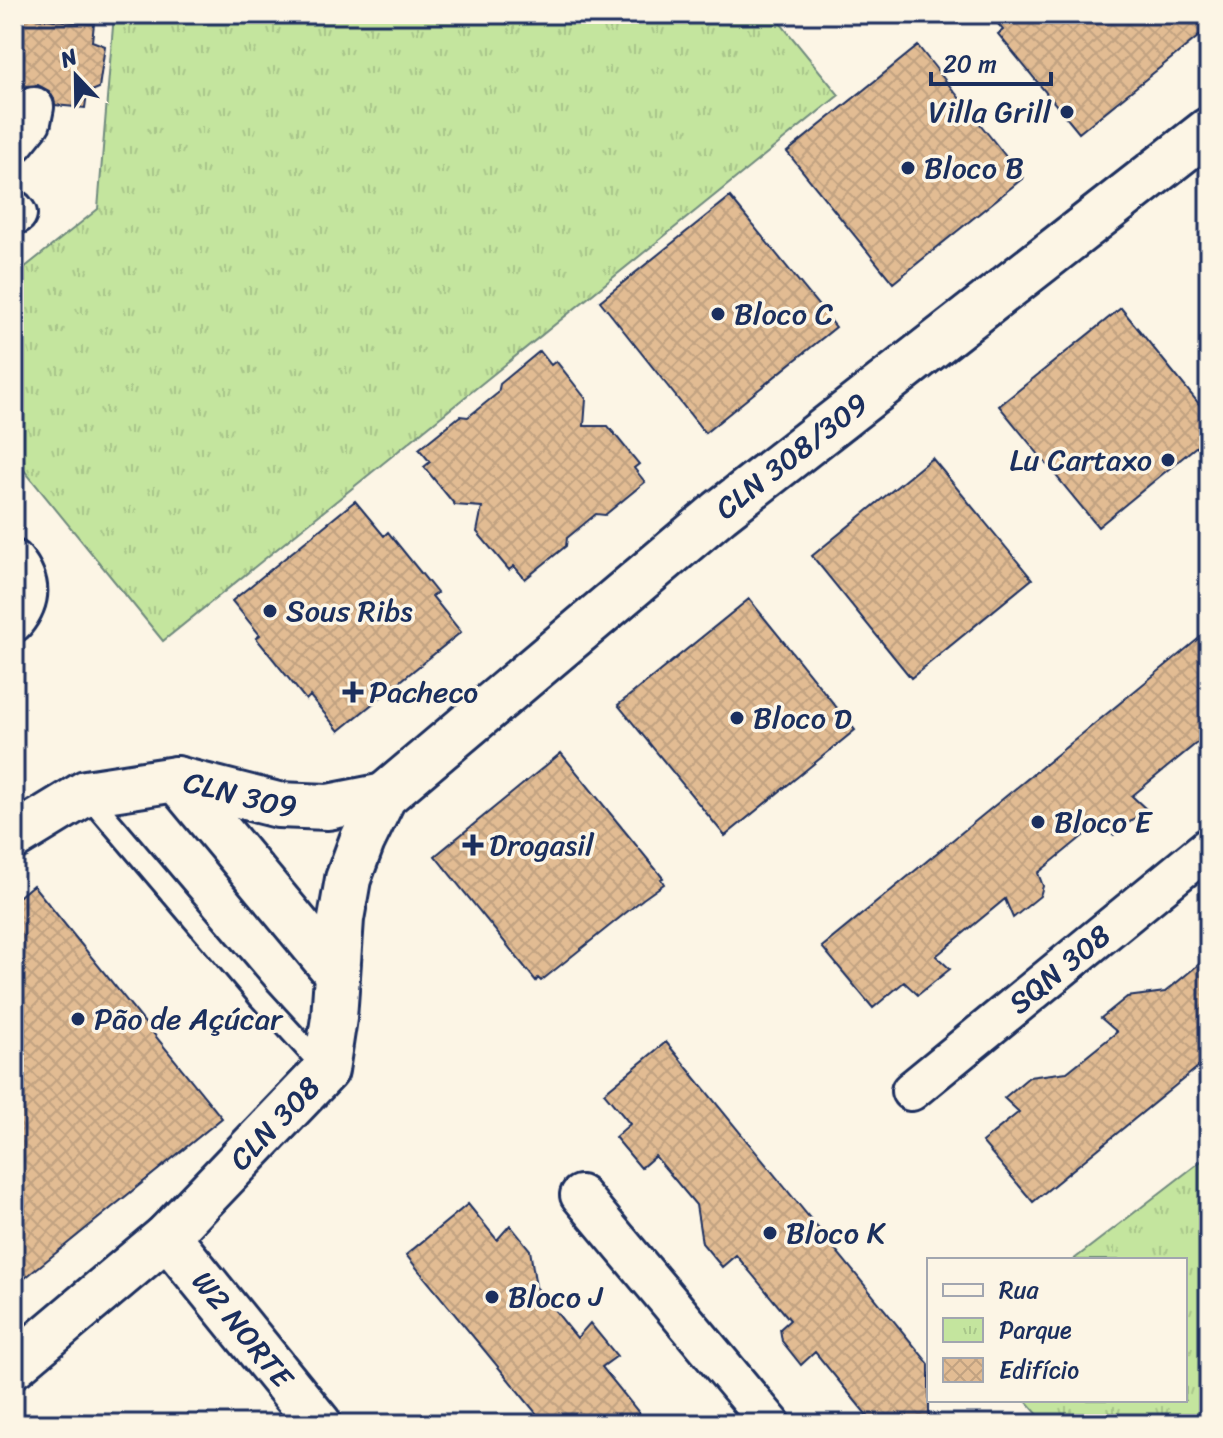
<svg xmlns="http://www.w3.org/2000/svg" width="1223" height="1438" font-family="Sriracha,sans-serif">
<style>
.park{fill:url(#park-tufts);stroke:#708a7e;stroke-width:2}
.building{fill:url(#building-cross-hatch);stroke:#1b2f5e;stroke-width:2}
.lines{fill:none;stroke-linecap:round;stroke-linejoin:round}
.lane-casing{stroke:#1b2f5e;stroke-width:26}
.street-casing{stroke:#1b2f5e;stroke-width:44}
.secondary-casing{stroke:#1b2f5e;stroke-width:50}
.lane{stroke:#fcf5e5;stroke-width:20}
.street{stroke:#fcf5e5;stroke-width:38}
.secondary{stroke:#fcf5e5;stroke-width:44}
.poi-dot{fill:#1b2f5e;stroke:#fcf5e5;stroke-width:3}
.labels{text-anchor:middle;stroke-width:7;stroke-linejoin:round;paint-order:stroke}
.poi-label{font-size:30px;fill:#1b2f5e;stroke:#fcf5e5;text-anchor:start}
.street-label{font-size:30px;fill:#1b2f5e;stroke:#fcf5e5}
</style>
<defs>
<pattern id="park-tufts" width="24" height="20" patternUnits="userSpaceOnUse" patternTransform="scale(2)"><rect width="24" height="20" fill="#c4e59e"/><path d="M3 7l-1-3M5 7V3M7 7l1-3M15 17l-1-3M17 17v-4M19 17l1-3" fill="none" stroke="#a8c58a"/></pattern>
<pattern id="building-cross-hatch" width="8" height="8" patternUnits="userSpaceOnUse" patternTransform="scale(2)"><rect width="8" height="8" fill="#e2bc93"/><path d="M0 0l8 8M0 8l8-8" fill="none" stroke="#c1a281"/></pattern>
</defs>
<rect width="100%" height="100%" fill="#fcf5e5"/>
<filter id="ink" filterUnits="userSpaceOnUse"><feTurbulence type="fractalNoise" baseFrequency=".0125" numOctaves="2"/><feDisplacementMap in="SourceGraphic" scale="16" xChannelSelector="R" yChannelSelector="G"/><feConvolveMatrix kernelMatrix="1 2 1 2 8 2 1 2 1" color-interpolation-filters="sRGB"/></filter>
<g filter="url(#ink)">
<path class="park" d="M114,14h659l66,81 -676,546 -149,-183v-182l84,-67z
M1209,1155v269h-163l-21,-24h160v-140h-112z"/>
<path class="building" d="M990,14h219v14l-130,105 -81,-99 5,-4z
M14,16l80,8 -2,17 13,5 -6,42 -12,5 -2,15 -30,-3 -1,-6 -5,-8 -11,-6 -12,1 -8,6 -4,7z
M918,46l105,132 -130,105 -106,-131z
M730,197l106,130 -131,106 -105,-132z
M1121,308l88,108v20l-111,91 -99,-121z
M540,351l11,14 5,-4 30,38 -2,27h24l31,38 -5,4 11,14 -40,33 -9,-1 -29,24 -1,8 -41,33 -11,-13 -5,4 -32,-38 5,-25 -27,-2 -31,-38 6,-5 -11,-13 41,-33 8,1 30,-24 2,-9z
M932,458l100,121 -121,99 -99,-122z
M355,501l29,35 4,-4 33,41 16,20 -5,3 29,36 -122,99 -29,-35 -4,4 -50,-62 4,-3 -28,-34z
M749,599l106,131 -130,106 -107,-131z
M1209,630v103l-77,63 14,13 -32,26 -14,-13 -62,51 5,13 -3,10 -27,22 -8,-19 -69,57 14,13 -32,26 -14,-13 -31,26 -51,-61z
M561,753l102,125 -2,1 3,5 -21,15 -102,82 -3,-3 -2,3 -101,-125z
M33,885l189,233 -208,169v-386z
M1209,956v102l-176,144 -51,-60 37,-30 -15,-14 25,-21 38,-5 50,-40 -16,-14 26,-21 38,-5z
M666,1042l263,322v60h-55l-59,-72 -14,13 -19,-24 -2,-12 10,-9 -54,-65 -14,12 -20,-24 -6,-38 -41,-49 -14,12 -26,-31 15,-13 -26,-31z
M468,1204l29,36 13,-15 20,25 6,37 41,51 13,-15 27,33 -15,11 46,57h-103l-139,-169z"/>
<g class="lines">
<g class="lane-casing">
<path id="lane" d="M86,793l174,205 64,70"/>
</g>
<g class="street-casing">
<g id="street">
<path d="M14,143l17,-21 3,-15"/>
<path d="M14,210l3,4 -3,1"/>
<path d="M14,560c18,22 18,40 0,62"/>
<path id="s1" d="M911,1091l298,-244"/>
<path d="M580,1195l191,229"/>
</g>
</g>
<g class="secondary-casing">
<g id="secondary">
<path d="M176,779l160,193"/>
<path id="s2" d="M14,837l72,-44 90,-14 102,26 50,2 56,-11"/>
<path id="s3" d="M167,1236l152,188"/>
<path id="s4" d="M14,1365l153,-129 159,-166 8,-52 7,-99 7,-40 14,-38 22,-45 336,-284 489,-382"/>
</g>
</g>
<use href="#lane" class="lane"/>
<use href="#street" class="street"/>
<use href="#secondary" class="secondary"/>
</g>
</g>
<g class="poi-dot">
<circle cx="1067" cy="112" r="8"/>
<circle cx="908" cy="168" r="8"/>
<circle cx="718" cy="314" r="8"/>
<circle cx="1168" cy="460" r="8"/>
<circle cx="270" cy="611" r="8"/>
<path d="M349 680h8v8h8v8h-8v8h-8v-8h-8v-8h8z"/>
<circle cx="737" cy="718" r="8"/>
<circle cx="1038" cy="822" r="8"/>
<path d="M469 833h8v8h8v8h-8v8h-8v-8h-8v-8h8z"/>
<circle cx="78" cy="1019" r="8"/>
<circle cx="770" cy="1233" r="8"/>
<circle cx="492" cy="1297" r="8"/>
</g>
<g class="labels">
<g class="poi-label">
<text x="1051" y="122" text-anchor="end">Villa Grill</text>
<text x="924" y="178">Bloco B</text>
<text x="734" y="324">Bloco C</text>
<text x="1152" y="470" text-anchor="end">Lu Cartaxo</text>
<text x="286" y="621">Sous Ribs</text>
<text x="369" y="702">Pacheco</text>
<text x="753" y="728">Bloco D</text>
<text x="1054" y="832">Bloco E</text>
<text x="489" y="855">Drogasil</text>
<text x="94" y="1029">Pão de Açúcar</text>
<text x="786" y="1243">Bloco K</text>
<text x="508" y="1307">Bloco J</text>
</g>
<g class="street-label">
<text dy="10" stroke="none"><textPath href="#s4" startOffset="1244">CLN 308/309</textPath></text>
<text dy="10" stroke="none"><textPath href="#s2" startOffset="242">CLN 309</textPath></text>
<text dy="10" stroke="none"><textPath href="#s1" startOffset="192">SQN 308</textPath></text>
<text dy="10" stroke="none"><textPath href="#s4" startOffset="356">CLN 308</textPath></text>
<text dy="10" stroke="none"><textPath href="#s3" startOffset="120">W2 NORTE</textPath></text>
</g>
</g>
<rect width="1223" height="1438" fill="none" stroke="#fcf5e5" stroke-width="48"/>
<rect x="24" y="24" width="1175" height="1390" fill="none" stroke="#1b2f5e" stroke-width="3" filter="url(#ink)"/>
<rect x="927" y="1258" width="260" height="144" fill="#fcf5e5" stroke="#a2a6af" stroke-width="2"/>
<rect x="943" y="1284" width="40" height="12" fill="#fcf5e5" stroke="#a2a6af" stroke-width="2"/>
<text x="999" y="1298" font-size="24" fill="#1b2f5e">Rua</text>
<rect x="943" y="1318" width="40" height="24" fill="url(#park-tufts)" stroke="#a2a6af" stroke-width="2"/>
<text x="999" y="1338" font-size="24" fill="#1b2f5e">Parque</text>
<rect x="943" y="1358" width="40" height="24" fill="url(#building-cross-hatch)" stroke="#a2a6af" stroke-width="2"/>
<text x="999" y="1378" font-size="24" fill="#1b2f5e">Edifício</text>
<g transform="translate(76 76) rotate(338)" stroke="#fcf5e5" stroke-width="6" paint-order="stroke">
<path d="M0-6L14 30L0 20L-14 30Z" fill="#1b2f5e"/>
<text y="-12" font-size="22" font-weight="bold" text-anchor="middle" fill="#1b2f5e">N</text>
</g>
<path d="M931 72v12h120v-12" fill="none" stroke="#1b2f5e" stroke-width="4"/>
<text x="943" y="72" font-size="24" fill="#1b2f5e" stroke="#fcf5e5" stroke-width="6" paint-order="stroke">20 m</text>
</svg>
